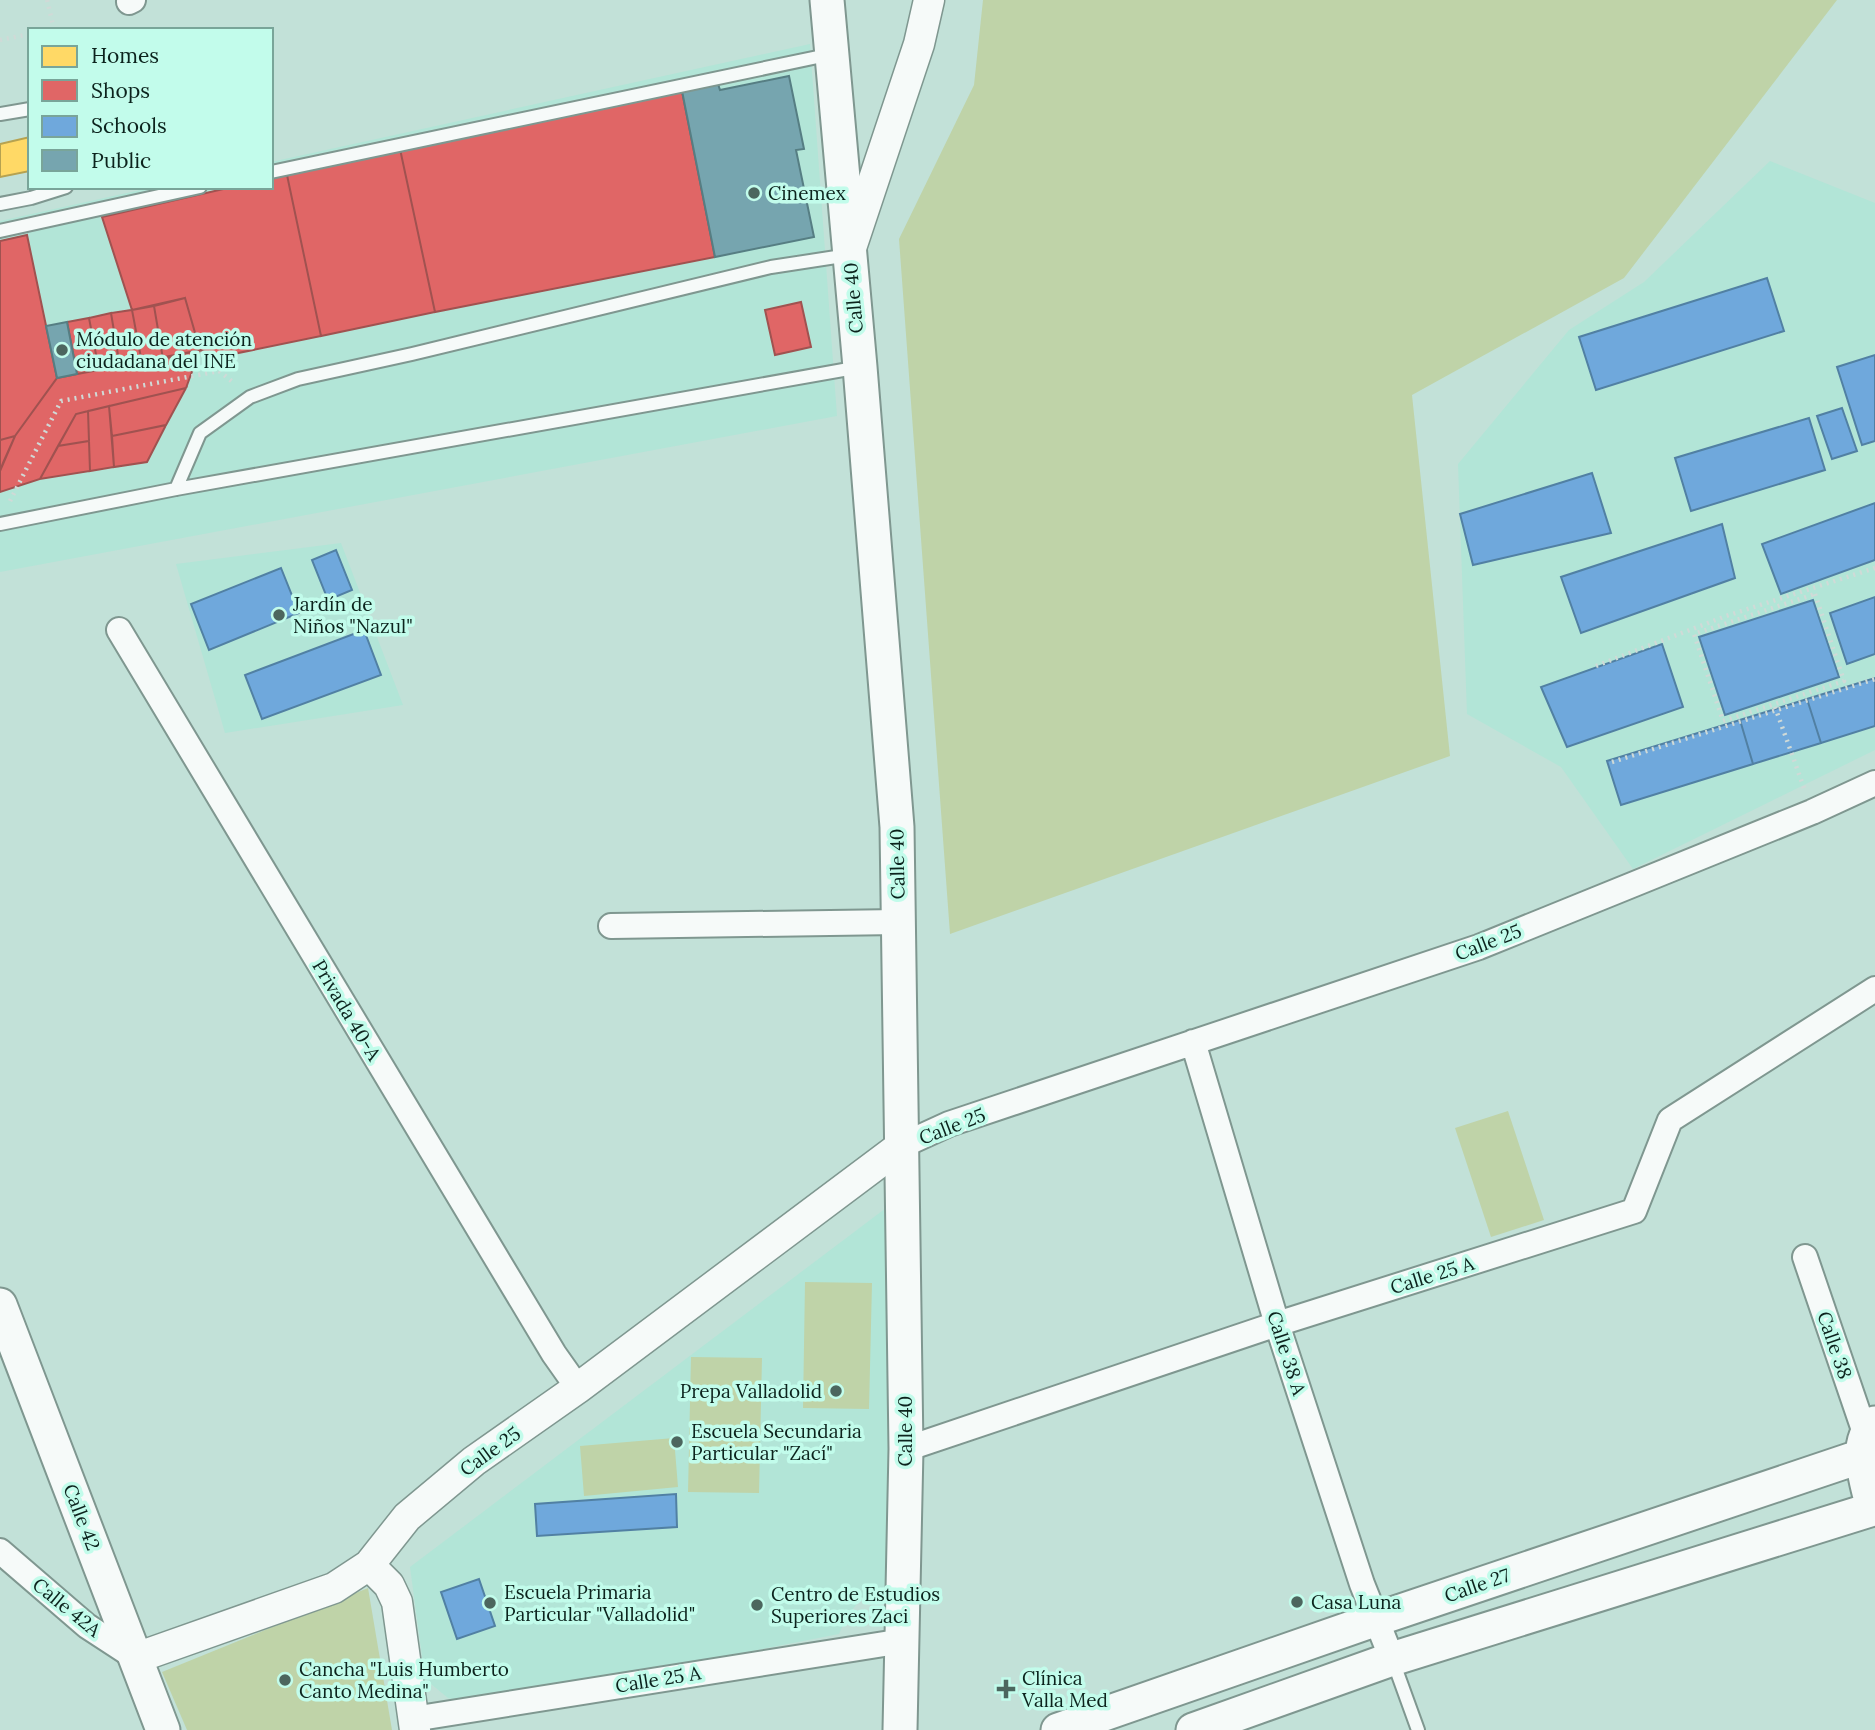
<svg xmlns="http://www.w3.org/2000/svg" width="1875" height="1730" font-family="Lora,serif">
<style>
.built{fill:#b2e5d7}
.green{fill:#bfd3a8}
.homes{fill:#ffd966;stroke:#b6a250;stroke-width:2}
.shops{fill:#e06666;stroke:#a05250;stroke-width:2}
.schools{fill:#6fa8dc;stroke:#5180a3;stroke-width:2}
.public{fill:#76a5af;stroke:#567e83;stroke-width:2}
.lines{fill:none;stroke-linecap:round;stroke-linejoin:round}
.service-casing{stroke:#7f9790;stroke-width:16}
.minor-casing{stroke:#7f9790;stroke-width:28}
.tertiary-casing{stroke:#7f9790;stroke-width:33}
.secondary-casing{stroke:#7f9790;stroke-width:37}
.path{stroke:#d0dad7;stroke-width:4.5;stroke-dasharray:2 5;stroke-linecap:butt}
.service{stroke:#f6faf9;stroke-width:12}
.minor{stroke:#f6faf9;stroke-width:24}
.tertiary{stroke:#f6faf9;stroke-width:30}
.secondary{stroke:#f6faf9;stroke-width:33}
.poi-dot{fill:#4c665e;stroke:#c2fceb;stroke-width:2.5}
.labels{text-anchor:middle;stroke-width:7;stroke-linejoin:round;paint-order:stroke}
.poi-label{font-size:19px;fill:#0c231d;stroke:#c2fceb;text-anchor:start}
.street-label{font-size:19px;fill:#0c231d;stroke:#c2fceb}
</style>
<rect width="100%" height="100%" fill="#c2e1d8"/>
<path class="built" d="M810,44l27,372 -837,156v-351l154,-34h117v-25z
M1770,161l105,42v547l-242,119 -72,-102 -94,-53 -9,-250 111,-134 75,-48z
M341,543l62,162 -178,28 -49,-169z
M886,1208l10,390 -34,-1 -16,21 -7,16 -362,71 -29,-7 -23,-19 -15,-112z"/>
<path class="green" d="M983,0h854l-213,278 -212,117 38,361 -500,178 -51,-695 75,-154z
M1508,1111l36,109 -53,17 -36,-109z
M805,1282l67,1 -3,126 -66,-1z
M691,1357l71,1 -3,135 -71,-1z
M674,1438l4,49 -94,9 -4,-50z
M368,1588l24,142h-205l-25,-58z"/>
<path class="homes" d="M30,137v34l-30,6v-33z"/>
<path class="shops" d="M682,91l33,166 -280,55 -35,-163z
M400,149l35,163 -114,24 -34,-161z
M287,175l34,161 -102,21 -19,-7 -15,-52 -53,12 -30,-93 130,-30h39v-9z
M27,235l30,143 -42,58 -15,4v-199z
M185,298l15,52 -37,9 -9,-53z
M801,302l10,45 -36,8 -10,-45z
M154,306l9,53 -21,4 -10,-53z
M132,310l10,53 -22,4 -9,-54z
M111,313l9,54 -21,3 -10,-52z
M89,318l10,52 -22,4 -10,-52z
M200,350l-14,38 -110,26 -36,65 -40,13v-21l15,-35 42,-58z
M186,388l-20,37 -54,11 -3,-30z
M109,406l5,61 -24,4 -2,-60z
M88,411l1,30 -31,5 18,-32z
M166,425l-19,37 -33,5 -2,-31z
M15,436l-12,27 -3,8v-31z
M89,441l1,30 -50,8 18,-33z"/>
<path class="schools" d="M1767,278l17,53 -188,59 -17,-53z
M1875,355v86l-13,4 -25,-78z
M1842,408l15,43 -25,8 -15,-43z
M1809,418l16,52 -134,41 -16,-53z
M1592,473l19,60 -138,32 -13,-51z
M1875,503v57l-94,34 -19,-50z
M1722,524l13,54 -154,55 -20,-56z
M336,550l16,40 -24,10 -16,-40z
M281,568l18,45 -90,37 -18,-46z
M1875,597v57l-28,10 -17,-51z
M1813,600l26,77 -114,38 -26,-78z
M364,630l17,45 -119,44 -17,-44z
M1662,644l21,63 -116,40 -26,-60z
M1875,678v48l-54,17 -14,-44z
M1807,699l14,44 -68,21 -13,-44z
M1740,720l13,44 -132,41 -14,-44z
M676,1494l1,33 -140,9 -2,-32z
M479,1579l16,47 -38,13 -16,-47z"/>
<path class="public" d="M789,76l15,73 -8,1 18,87 -99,20 -33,-166 36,-7 2,6z
M67,322l10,52 -20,4 -11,-52z"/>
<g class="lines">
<g class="service-casing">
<path id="service" d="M0,114l30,-5
M271,172l561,-118
M0,204l31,-6 35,-11
M0,231l200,-44
M176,489l24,-56 50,-36 48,-18 114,-25 359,-87 78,-12
M0,524l176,-35 684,-122
M1393,1661l25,69"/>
</g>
<g class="minor-casing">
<path id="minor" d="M129,2l4,-2
M119,630l435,724 24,34
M611,926l287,-4
M1193,1042l84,282 85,260 30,75
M901,1146l48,-22 530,-177 333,-135 63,-29
M1805,1257l60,176
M906,1449l371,-125 357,-113 36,-91 205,-131
M0,1551l87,75 49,32
M413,1719l490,-78"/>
</g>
<g class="tertiary-casing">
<path id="tertiary" d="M850,251l69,-207 10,-44
M369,1565l20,20 8,17 18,128
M136,1658l198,-70 35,-23 38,-48 67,-56 104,-73 323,-242"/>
</g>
<g class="secondary-casing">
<path id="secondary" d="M827,0l33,367 37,460 9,622 -6,281
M0,1305l163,425
M1058,1730l319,-111 485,-163
M1193,1730l199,-71 481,-150c-6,-28 -21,-64 2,-86"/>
</g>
<path class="path" d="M47,0l7,29 -2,1
M0,40l30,-6
M10,501l51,-100 158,-30 15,12
M1815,594l29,87 -121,40 -29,-87z
M1596,666l130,-50 149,-48
M1775,707l29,81
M1612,762l263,-83"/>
<use href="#service" class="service"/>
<use href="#minor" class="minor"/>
<use href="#tertiary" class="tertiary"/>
<use href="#secondary" class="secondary"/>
</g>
<g class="poi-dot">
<circle cx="754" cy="193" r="7"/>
<circle cx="62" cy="350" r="7"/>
<circle cx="279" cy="615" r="7"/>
<circle cx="836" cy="1391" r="7"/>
<circle cx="677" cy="1442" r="7"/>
<circle cx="1297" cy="1602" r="7"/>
<circle cx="490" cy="1603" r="7"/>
<circle cx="757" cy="1605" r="7"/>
<circle cx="285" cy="1680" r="7"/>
<path d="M1002.5 1678.5h7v7h7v7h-7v7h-7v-7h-7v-7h7z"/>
</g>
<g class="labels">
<g class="poi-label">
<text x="768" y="200">Cinemex</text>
<text x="76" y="346">Módulo de atención<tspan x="76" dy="22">ciudadana del INE</tspan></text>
<text x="293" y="611">Jardín de<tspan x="293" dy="22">Niños "Nazul"</tspan></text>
<text x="822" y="1398" text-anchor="end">Prepa Valladolid</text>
<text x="691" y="1438">Escuela Secundaria<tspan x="691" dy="22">Particular "Zací"</tspan></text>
<text x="504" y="1599">Escuela Primaria<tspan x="504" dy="22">Particular "Valladolid"</tspan></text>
<text x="771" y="1601">Centro de Estudios<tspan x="771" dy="22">Superiores Zaci</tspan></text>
<text x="1311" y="1609">Casa Luna</text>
<text x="299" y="1676">Cancha "Luis Humberto<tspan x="299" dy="22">Canto Medina"</tspan></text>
<text x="1022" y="1685">Clínica<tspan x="1022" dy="22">Valla Med</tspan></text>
</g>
<g class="street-label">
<text transform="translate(853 298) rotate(-95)" y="7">Calle 40</text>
<text transform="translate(897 864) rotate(-91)" y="7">Calle 40</text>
<text transform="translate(1488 942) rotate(-21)" y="7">Calle 25</text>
<text transform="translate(347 1010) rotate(59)" y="7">Privada 40-A</text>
<text transform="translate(952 1126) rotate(-21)" y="7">Calle 25</text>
<text transform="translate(1432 1275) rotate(-17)" y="7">Calle 25 A</text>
<text transform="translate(1835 1345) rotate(71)" y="7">Calle 38</text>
<text transform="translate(1287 1353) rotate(72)" y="7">Calle 38 A</text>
<text transform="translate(905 1431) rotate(-90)" y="7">Calle 40</text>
<text transform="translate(490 1451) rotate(-36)" y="7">Calle 25</text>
<text transform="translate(82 1517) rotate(69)" y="7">Calle 42</text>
<text transform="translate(1477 1585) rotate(-19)" y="7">Calle 27</text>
<text transform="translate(67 1607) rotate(39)" y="7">Calle 42A</text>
<text transform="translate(658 1679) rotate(-9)" y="7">Calle 25 A</text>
</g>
</g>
<rect x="28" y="28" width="245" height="161" fill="#c2fceb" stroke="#79a599" stroke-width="2"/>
<rect x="42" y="46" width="35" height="21" fill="#ffd966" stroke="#79a599" stroke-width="2"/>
<text x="91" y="63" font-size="21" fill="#0c231d">Homes</text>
<rect x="42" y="80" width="35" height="21" fill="#e06666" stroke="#79a599" stroke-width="2"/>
<text x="91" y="98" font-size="21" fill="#0c231d">Shops</text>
<rect x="42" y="116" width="35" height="21" fill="#6fa8dc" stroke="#79a599" stroke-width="2"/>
<text x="91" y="133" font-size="21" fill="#0c231d">Schools</text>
<rect x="42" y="150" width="35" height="21" fill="#76a5af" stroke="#79a599" stroke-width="2"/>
<text x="91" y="168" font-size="21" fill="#0c231d">Public</text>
</svg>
